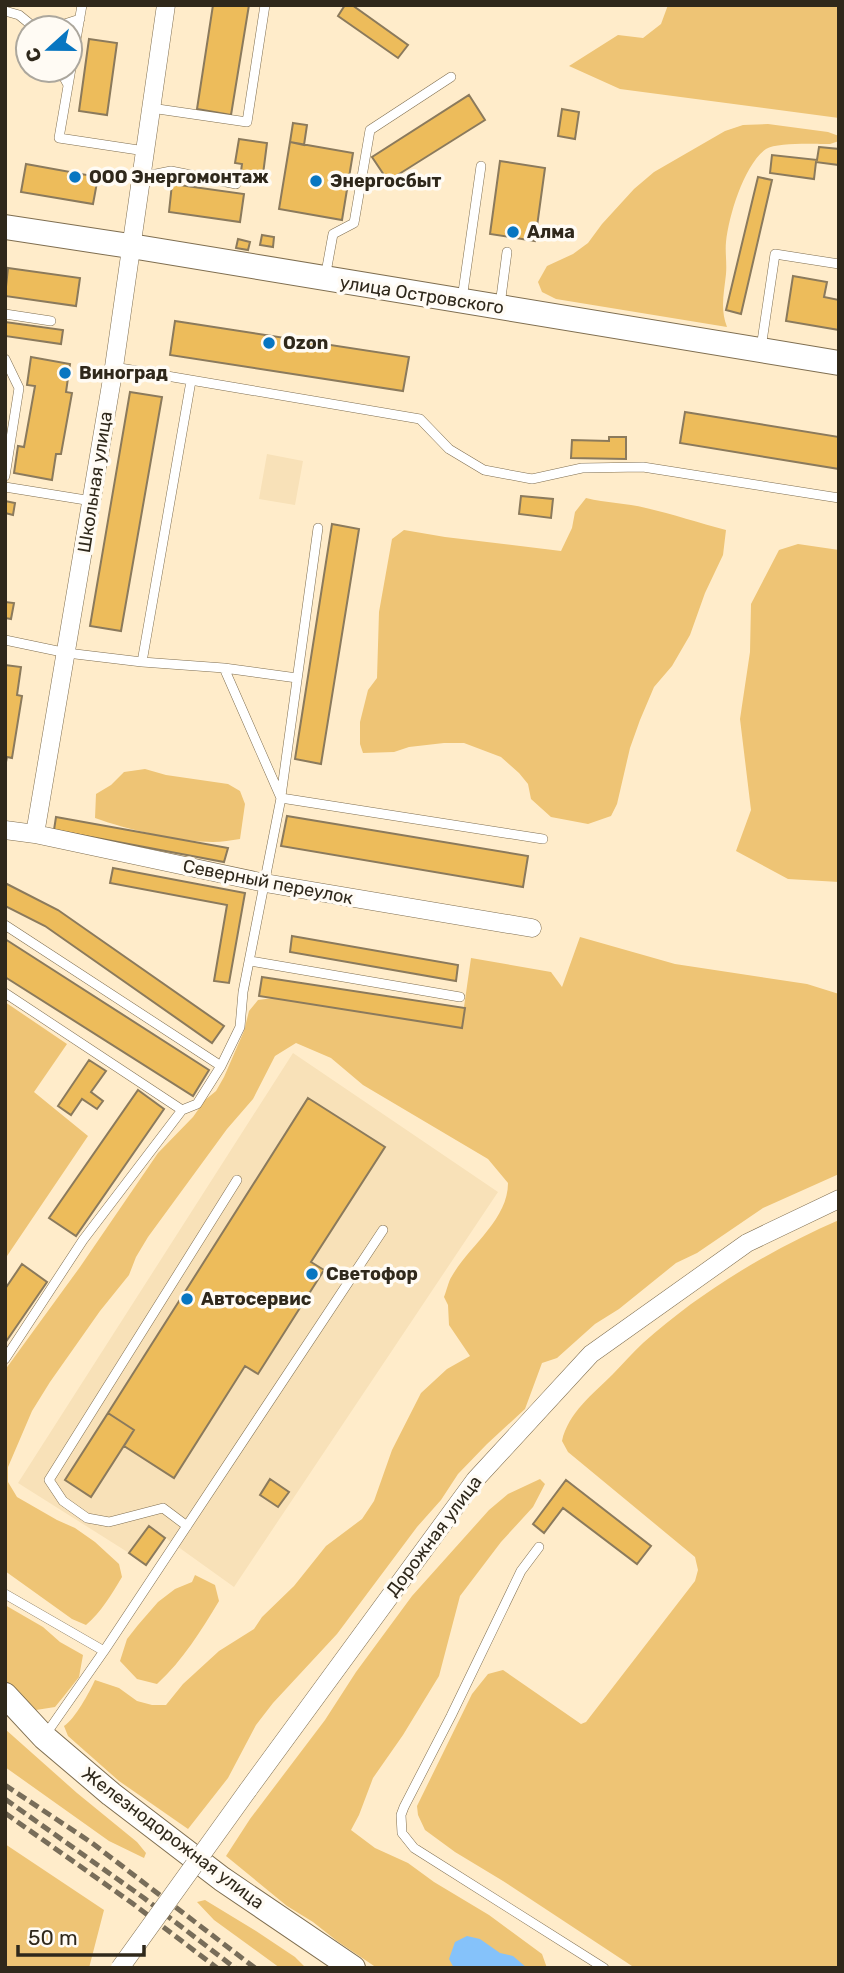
<svg xmlns="http://www.w3.org/2000/svg" width="844" height="1973" font-family="Rubik,sans-serif">
<style>
.built{fill:#f8e1b8}
.green{fill:#eec475}
.water{fill:#85c2fa}
.building{fill:#edbc5b;stroke:#8b7a5c;stroke-width:2}
.lines{fill:none;stroke-linecap:round;stroke-linejoin:round}
.lane-casing{stroke:#7f6e50;stroke-width:10}
.street-casing{stroke:#7f6e50;stroke-width:19}
.secondary-casing{stroke:#7f6e50;stroke-width:26}
.lane{stroke:#fff;stroke-width:9}
.street{stroke:#fff;stroke-width:18}
.secondary{stroke:#fff;stroke-width:24}
.rail{stroke:#786d59;stroke-width:5;stroke-dasharray:10 5;stroke-linecap:butt}
.street-bridge-casing{stroke:#7f6e50;stroke-width:19;stroke-linecap:butt}
.street-bridge{stroke:#fff;stroke-width:18}
.poi-dot{fill:#0876c1;stroke:#fffbf4;stroke-width:2.5}
.labels{text-anchor:middle;stroke-width:7;stroke-linejoin:round;paint-order:stroke}
.poi-label{font-size:18px;font-weight:bold;fill:#2f281b;stroke:#fffbf4;text-anchor:start}
.street-label{font-size:18px;fill:#2f281b;stroke:#fffbf4}
</style>
<rect width="100%" height="100%" fill="#ffecca"/>
<path class="built" d="M267,454l36,7 -8,44 -36,-6z
M293,1053l205,139 -264,395 -85,-61 -20,27 -111,-70z"/>
<path class="green" d="M668,5h171v113l-219,-29 -51,-23 49,-31 25,3 18,-14z
M768,124l60,8 11,4v5l-9,3c-14,0 -53,-2 -64,5 -22,16 -37,66 -40,93 -1,10 1,21 0,32 -2,19 -6,35 1,53l-171,-28 -14,-7 -4,-10 9,-16 26,-12 15,-11 14,-19 32,-35 20,-17 71,-41 18,-6z
M586,498c20,5 40,5 60,10 27,6 53,15 80,22l-3,25 -18,38 -15,42 -18,31 -18,21 -14,33 -10,28 -13,56 -6,12 -23,8 -37,-7 -20,-18 -3,-15 -9,-11 -18,-16 -37,-14h-20l-35,4 -15,5 -31,1 -3,-9v-22l8,-32 9,-12 2,-66 13,-73 12,-9 41,7 116,14 11,-23 3,-16z
M798,544l41,6v332l-51,-3 -52,-28 15,-41 -11,-91 10,-67 1,-48 28,-54z
M145,769l21,6 62,9 12,7 5,13 -5,35c-9,1 -18,3 -27,3 -32,0 -88,-13 -118,-24l1,-24 15,-9 13,-13z
M580,937l95,27 132,20 32,10v180l-76,34 -66,45 -21,10 -57,46 -24,15 -38,34 -15,5 -17,46 -38,35 -29,30 -17,26 -24,27 -80,107 -64,69 -17,22 -28,53 -40,51 -69,-48 -51,-45 -4,-10c11,-7 25,-33 31,-46l24,8 18,13 15,4h14l17,-21 36,-33 35,-22 8,-12 32,-31 32,-40 36,-27 12,-18 18,-51 29,-57 26,-24 23,-13 -21,-31 -1,-20 -4,-8c3,-7 4,-15 8,-21 17,-30 56,-56 56,-93l-20,-24 -125,-74 -32,-27 -35,-15 -21,13 -22,43 -26,30 -79,108 -12,20 -7,18 -29,36 -50,71 -18,29 -24,56v15l9,15 40,23 18,8 20,14 24,22 3,13c-11,18 -20,34 -36,48l-14,-6 -67,-48v-201l75,-103 78,-114 35,-36 12,-17 11,-9 8,-14 20,-46 5,-20 9,-11 15,-2 188,30 10,-70 80,14 11,15z
M5,1002l62,42 -33,48 54,44 -83,123z
M839,1220v748h-204l-132,-87 -48,-29 -30,-22 -7,-15 -1,-9 55,-112 16,-20 15,-4 78,54 5,-2 109,-141 3,-11 -3,-13 -127,-105 -6,-11c6,-28 31,-47 51,-67 10,-10 19,-21 30,-31 57,-51 125,-92 196,-123z
M540,1479l5,5 -12,23 -32,35 -41,54 -21,80 -36,59 -30,43 -14,37 -8,15 24,18 33,15 26,19 55,33 53,39 5,14h-170l-40,-27 -24,-19 -26,-16 -61,-50 24,-37 75,-99 31,-48 56,-76 77,-86 19,-16z
M195,1575l20,10 4,16c-18,30 -36,59 -62,83l-20,-5 -17,-18 7,-22 11,-14 20,-23 17,-13 17,-7z
M5,1605l38,22 17,15 23,13 -4,22 -15,19 -9,11 -19,3 -31,-30z
M5,1729l72,64 60,49 9,11 -2,5 -35,-17 -104,-74z
M5,1844l99,66 -15,58h-84z
M205,1900l51,31 39,26 11,11h-26l-66,-48 -17,-18z"/>
<path class="water" d="M467,1936l13,3 20,14 13,3 14,12h-73l-5,-9 6,-17z"/>
<path class="building" d="M213,5h36l-18,110 -34,-6z
M345,5h7l56,40 -10,13 -60,-42z
M89,39l28,4 -10,72 -28,-4z
M469,95l16,25 -97,61 -16,-24z
M562,109l17,3 -4,27 -17,-3z
M293,123l14,2 -3,20 -14,-3z
M239,139l28,4 -5,39 -22,-3 2,-15 -7,-1z
M290,142l63,11 -11,67 -63,-11z
M819,147l20,2v16l-23,-3 -2,17 -44,-6 2,-18 45,5z
M500,161l45,7 -10,73 -45,-7z
M26,164l72,13 -5,27 -72,-12z
M758,177l14,3 -31,134 -15,-4z
M172,184l72,10 -4,28 -71,-10z
M262,235l12,2 -1,10 -13,-2z
M238,239l12,3 -2,8 -12,-2z
M8,268l72,10 -4,28 -71,-10z
M793,276l34,6 -3,15 15,3v30l-53,-9z
M175,321l234,36 -6,34 -233,-36z
M5,322l58,8 -2,14 -56,-8z
M31,357l39,7 -4,28 6,1 -11,61h-5l-4,26 -38,-7 4,-27 6,1 11,-61 -8,-1z
M130,392l32,5 -41,234 -31,-5z
M685,412l154,25v32l-159,-26z
M609,437h17v22l-55,-1 1,-18 37,1z
M521,496l32,3 -2,19 -32,-4z
M5,501l10,2 -2,12 -8,-2z
M332,524l27,5 -38,235 -26,-5z
M5,602l9,1 -3,16 -6,-1z
M5,665l16,2 -4,28 5,1 -10,62 -5,-1 -2,10z
M287,816l241,40 -5,31 -242,-41z
M56,817l172,31 -4,14 -170,-32z
M113,868l132,25 -16,90 -15,-2 13,-76 -117,-22z
M5,883l53,27 166,116 -12,17 -167,-117 -40,-20z
M292,936l166,29 -2,16 -166,-29z
M5,939l204,131 -16,26 -188,-119z
M262,977l203,31 -3,20 -203,-32z
M89,1060l17,11 -15,21 12,9 -6,8 -15,-10 -11,16 -13,-9z
M138,1090l26,19 -88,127 -27,-18z
M308,1098l77,49 -74,115 13,8 -66,104 -13,-8 -71,112 -50,-32 10,-16 -26,-17z
M22,1264l25,18 -42,61v-54z
M108,1413l26,17 -43,67 -26,-17z
M270,1479l19,13 -11,15 -18,-12z
M566,1480l85,66 -14,18 -74,-56 -19,25 -11,-9z
M149,1526l16,12 -19,27 -17,-12z"/>
<g class="lines">
<g class="lane-casing">
<path id="lane" d="M82,5l-23,133 86,13
M5,11l14,4 16,13
M52,28l28,-9
M60,70l8,15
M151,108l96,14 18,-117
M141,177l30,-6 65,13
M325,278l8,-44 21,-11 16,-93 81,-53
M462,299l19,-133
M500,305l7,-53
M5,314l46,7
M761,348l14,-94 64,10
M5,359l14,29 -14,88
M114,367l306,52 29,30 35,21 48,9 50,-11 61,-1 196,31
M5,487l87,14
M5,640l62,13 75,9 82,6 57,130
M142,662l49,-281
M224,668l73,10
M281,796l37,-268
M5,925l216,141
M250,961l210,36
M5,993l177,117
M5,1359l78,-119 99,-130 15,-6 24,-38 19,-39 3,-35 38,-194 262,41
M187,1526l-24,-18 -54,14 -22,-4 -24,-17 -14,-21 188,-300
M539,1547l-18,24 -70,145 -47,91 -3,8 1,18 12,15 190,120
M5,1594l99,57
M46,1734l58,-83 279,-421"/>
</g>
<g class="street-casing">
<path id="street" d="M5,830l30,4 230,49 267,45
M35,834l79,-467 52,-362
M248,1790l227,-310 116,-126 156,-111 92,-44"/>
</g>
<g class="secondary-casing">
<path id="secondary" d="M5,227l138,21 696,115
M5,1695l39,42 67,57 111,85 131,89"/>
</g>
<use href="#lane" class="lane"/>
<use href="#street" class="street"/>
<use href="#secondary" class="secondary"/>
<path class="rail" d="M5,1785l87,58 163,125
M5,1799l139,99 91,70
M5,1813l127,90 85,65"/>
<g class="street-bridge-casing">
<path id="street-bridge" d="M120,1968l128,-178"/>
</g>
<use href="#street-bridge" class="street-bridge"/>
</g>
<g class="poi-dot">
<circle cx="75" cy="177" r="7"/>
<circle cx="316" cy="181" r="7"/>
<circle cx="513" cy="232" r="7"/>
<circle cx="269" cy="343" r="7"/>
<circle cx="65" cy="373" r="7"/>
<circle cx="312" cy="1274" r="7"/>
<circle cx="187" cy="1299" r="7"/>
</g>
<g class="labels">
<g class="poi-label">
<text x="89" y="183">ООО Энергомонтаж</text>
<text x="330" y="187">Энергосбыт</text>
<text x="527" y="238">Алма</text>
<text x="283" y="349">Ozon</text>
<text x="79" y="379">Виноград</text>
<text x="326" y="1280">Светофор</text>
<text x="201" y="1305">Автосервис</text>
</g>
<g class="street-label">
<text transform="translate(422 295) rotate(9)" y="6">улица Островского</text>
<text transform="translate(95 482) rotate(-81)" y="6">Школьная улица</text>
<text transform="translate(268 882) rotate(11)" y="6">Северный переулок</text>
<text transform="translate(434 1536) rotate(-53)" y="6">Дорожная улица</text>
<text transform="translate(173 1838) rotate(37)" y="6">Железнодорожная улица</text>
</g>
</g>
<rect width="844" height="1973" fill="none" stroke="#2f281b" stroke-width="14"/>
<g transform="translate(49 49) rotate(249)"><circle r="33" fill="#fffbf4" stroke="#aca79d" stroke-width="2"/>
<path d="M0-5L12 26L0 18L-12 26Z" fill="#0876c1"/>
<text y="-10" font-size="19" font-weight="bold" text-anchor="middle" fill="#2f281b">С</text>
</g>
<path d="M18 1945v10h126v-10" fill="none" stroke="#2f281b" stroke-width="3.5"/>
<text x="28" y="1945" font-size="21" fill="#2f281b" stroke="#fffbf4" stroke-width="5" paint-order="stroke">50 m</text>
</svg>
